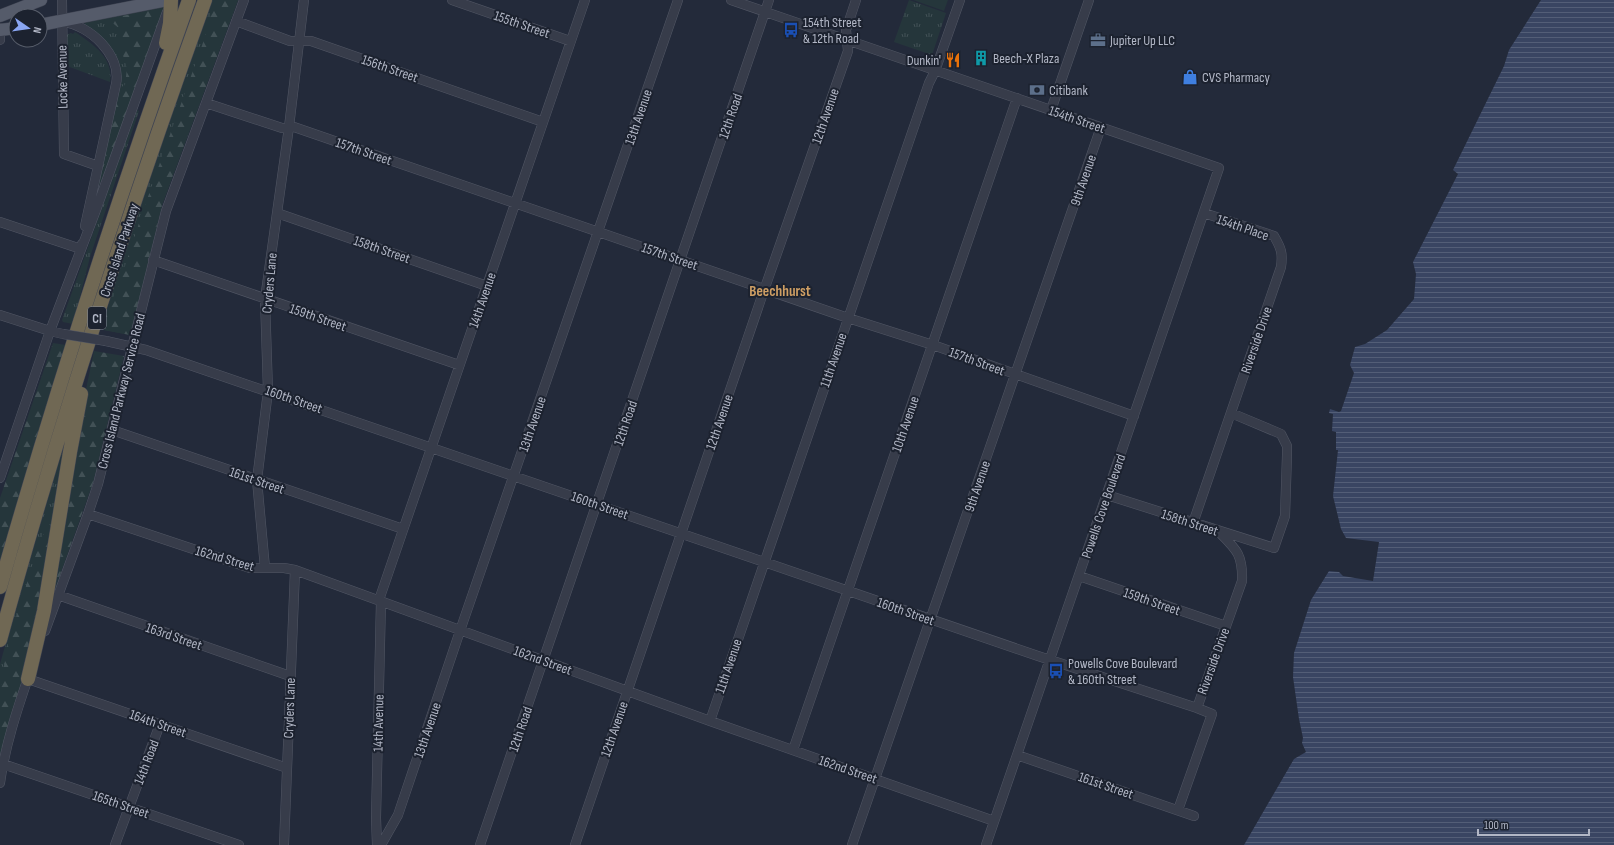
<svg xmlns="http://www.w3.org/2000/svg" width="1614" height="845" font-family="'Sofia Sans Condensed',sans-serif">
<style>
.grass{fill:url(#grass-tufts)}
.forest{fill:url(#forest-firs)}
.park{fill:#25363b}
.water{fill:url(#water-rules)}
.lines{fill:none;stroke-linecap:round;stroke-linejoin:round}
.minor-casing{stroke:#525765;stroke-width:10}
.major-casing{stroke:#404553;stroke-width:13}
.highway-casing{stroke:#3f4452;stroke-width:15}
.minor{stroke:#373c4a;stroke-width:9}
.major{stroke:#555b6a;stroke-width:12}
.highway{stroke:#706854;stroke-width:14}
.minor-bridge-casing{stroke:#525765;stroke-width:10;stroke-linecap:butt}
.minor-bridge{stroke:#373c4a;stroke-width:9}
.labels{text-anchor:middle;stroke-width:4;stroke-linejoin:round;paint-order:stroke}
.shield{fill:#1c222f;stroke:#858a99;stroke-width:1}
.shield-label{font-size:13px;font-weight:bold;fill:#b2b7c6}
.poi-label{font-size:14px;fill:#b2b7c6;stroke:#1c222f;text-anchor:start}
.street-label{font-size:14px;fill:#b2b7c6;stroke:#1c222f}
.neighbourhood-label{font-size:15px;font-weight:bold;fill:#cf9f64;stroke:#1c222f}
</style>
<defs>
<pattern id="grass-tufts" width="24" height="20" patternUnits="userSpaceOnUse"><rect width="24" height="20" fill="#25363b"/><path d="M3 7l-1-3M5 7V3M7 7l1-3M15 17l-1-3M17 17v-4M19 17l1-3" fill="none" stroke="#425156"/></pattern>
<pattern id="forest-firs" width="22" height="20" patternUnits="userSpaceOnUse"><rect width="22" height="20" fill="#25363b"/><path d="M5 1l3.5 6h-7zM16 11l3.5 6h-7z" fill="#425156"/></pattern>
<pattern id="water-rules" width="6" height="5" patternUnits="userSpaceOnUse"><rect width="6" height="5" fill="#394562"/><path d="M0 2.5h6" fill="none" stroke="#535e77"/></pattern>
</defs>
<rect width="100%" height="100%" fill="#232a3a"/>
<path class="grass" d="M212,0h26l-76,205 -32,130 -26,-5 -1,-7c32,-109 70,-216 109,-323z
M909,0l37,13 -14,42 -38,-13z
M164,7l-62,172 -6,13 25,-108c3,-27 -16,-45 -37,-59l1,-3z
M75,32c18,12 39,26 35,50l-43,-16 -1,-31 5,-2 2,1z
M137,110l2,1 -49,146 -17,67 -10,-2 -1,-2z
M69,429l-3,25 -55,260 -11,42v-92l37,-132z"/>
<path class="forest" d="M213,0h25l-76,205 -32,130 -26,-5c-1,-18 12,-35 17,-51 27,-87 59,-171 89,-256z
M164,7l-6,16 -48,134 -6,-2 16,-67 5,-3 2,-17 -8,-25 2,-13 -13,-11z
M53,343l13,2 -66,222v-69z
M94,351l30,5 -31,127 -44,123 31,-188z
M46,531l7,1 -22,125 -20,57 -11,42v-63l7,-46 34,-109z"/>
<path class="park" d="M913,0h35l-4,11z"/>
<path class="water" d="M1541,0h73v845h-370l50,-86 12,-7 -4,-9 1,-5 -4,-19 -6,-42 1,-24 17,-53 18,-29 10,1 4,4 30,5 6,-39 -33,-4 -5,-9 -8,-33 5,-46h-2v-18l-4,-1 1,-17 -4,-1 1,-4 9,3 2,-1 13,-38 -4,-8 5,-18 10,-3 22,-14 27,-31 2,-25 -3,-12 45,-88 -5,-4 51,-104 5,-16z"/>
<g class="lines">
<g class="minor-casing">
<path id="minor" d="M62,0l2,154 34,12
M452,0l118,41
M731,0l488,168 -233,677
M236,21l54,20h21l232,81
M63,22c27,3 59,34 53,62l-31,142
M0,28v12
M206,103l76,25 12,-1 554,191 85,27 201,71
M1051,110l38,-110
M277,213l210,73
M0,222l81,27 1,-5
M153,260l306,105
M0,315l50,16 13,3
M106,341l40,9 892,306 159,52
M112,430l291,99
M0,478l50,-147 46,-121 71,-198
M1107,495l167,53 11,-32 2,-61v-9l-6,-12 -50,-21
M88,514l162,54h34l11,2 415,151 284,100
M1193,523l88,-256c2,-14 0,-19 -7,-31l-70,-23
M265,568l-8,-88 11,-89 -3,-92 24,-172 15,-127
M1079,576l147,50
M58,595l232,81
M379,600l206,-600
M45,631l43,-117 10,-30 68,-273 78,-211
M28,679l259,89
M710,721l219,-638 6,-12 25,-71
M793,750l224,-652
M1017,755l177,61
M3,764l236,81
M0,783c5,-37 17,-73 29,-108
M1178,810l34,-96 -15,-6 45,-127c1,-27 -6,-32 -24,-50
M115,845l45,-121
M284,845l11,-275
M377,845l-1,-27 5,-217
M381,845l17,-30 65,-193 215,-622
M480,845l289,-845
M575,845l187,-549 86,-245 -2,-21 10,-30
M852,845l249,-718"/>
</g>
<g class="major-casing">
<path id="major" d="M0,16l41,-16
M40,25l127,-25
M0,30l16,-2"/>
</g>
<g class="highway-casing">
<path id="highway" d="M166,43l4,-20 1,-23
M0,587c56,-198 120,-394 189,-587
M0,640c59,-216 129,-429 205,-640
M28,679l16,-68 26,-159 11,-58"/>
</g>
<use href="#minor" class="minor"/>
<use href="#major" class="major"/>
<use href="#highway" class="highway"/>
<g class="minor-bridge-casing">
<path id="minor-bridge" d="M63,334l43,7"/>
</g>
<use href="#minor-bridge" class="minor-bridge"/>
</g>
<defs>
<g id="bus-bare" transform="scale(1.2)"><path d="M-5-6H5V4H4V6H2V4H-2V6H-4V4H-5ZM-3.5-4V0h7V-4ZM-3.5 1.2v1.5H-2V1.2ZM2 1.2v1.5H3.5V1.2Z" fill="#1a4fb4" stroke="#1c222f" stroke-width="2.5" paint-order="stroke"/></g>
<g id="office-bare" transform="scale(1.2)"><path d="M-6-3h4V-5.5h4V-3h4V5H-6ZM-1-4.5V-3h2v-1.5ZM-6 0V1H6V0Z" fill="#5c6f8a" stroke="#1c222f" stroke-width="2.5" paint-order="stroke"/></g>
<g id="building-bare" transform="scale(1.2)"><path d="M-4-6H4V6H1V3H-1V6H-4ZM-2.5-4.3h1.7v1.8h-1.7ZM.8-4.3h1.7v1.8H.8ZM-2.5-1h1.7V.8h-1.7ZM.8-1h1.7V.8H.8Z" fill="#0f9aa8" stroke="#1c222f" stroke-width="2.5" paint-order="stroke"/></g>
<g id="restaurant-bare" transform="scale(1.2)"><path d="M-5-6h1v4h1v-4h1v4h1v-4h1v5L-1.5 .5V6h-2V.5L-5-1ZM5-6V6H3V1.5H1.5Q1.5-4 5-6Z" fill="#e8710a" stroke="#1c222f" stroke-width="2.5" paint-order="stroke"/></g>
<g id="shop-bare" transform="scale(1.2)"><path d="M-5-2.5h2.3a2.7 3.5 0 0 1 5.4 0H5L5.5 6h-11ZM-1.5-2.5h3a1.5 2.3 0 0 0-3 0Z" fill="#3f7fe0" stroke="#1c222f" stroke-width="2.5" paint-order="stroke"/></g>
<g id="bank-bare" transform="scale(1.2)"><path d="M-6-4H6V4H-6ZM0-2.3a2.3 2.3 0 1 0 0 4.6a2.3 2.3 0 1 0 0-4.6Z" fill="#5c6f8a" stroke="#1c222f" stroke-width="2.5" paint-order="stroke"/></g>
</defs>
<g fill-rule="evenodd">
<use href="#bus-bare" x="791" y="30"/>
<use href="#office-bare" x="1098" y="40"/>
<use href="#building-bare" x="981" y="58"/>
<use href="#restaurant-bare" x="953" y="60"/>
<use href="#shop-bare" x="1190" y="77"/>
<use href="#bank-bare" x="1037" y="90"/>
<use href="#bus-bare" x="1056" y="671"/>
</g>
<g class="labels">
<rect class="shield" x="88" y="307" width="18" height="22" rx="3"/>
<g class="shield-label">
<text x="97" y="323">CI</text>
</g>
<g class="poi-label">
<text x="803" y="27">154th Street<tspan x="803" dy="16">&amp; 12th Road</tspan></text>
<text x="1110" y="45">Jupiter Up LLC</text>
<text x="993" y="63">Beech-X Plaza</text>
<text x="941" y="65" text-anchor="end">Dunkin'</text>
<text x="1202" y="82">CVS Pharmacy</text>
<text x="1049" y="95">Citibank</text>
<text x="1068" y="668">Powells Cove Boulevard<tspan x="1068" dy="16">&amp; 160th Street</tspan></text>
</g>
<g class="street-label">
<text transform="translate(522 24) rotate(19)" y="5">155th Street</text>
<text transform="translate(390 68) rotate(19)" y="5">156th Street</text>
<text transform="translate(62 77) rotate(-91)" y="5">Locke Avenue</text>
<text transform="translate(730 116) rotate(-71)" y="5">12th Road</text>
<text transform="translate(825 116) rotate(-71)" y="5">12th Avenue</text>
<text transform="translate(638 117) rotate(-71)" y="5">13th Avenue</text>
<text transform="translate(1077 119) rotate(19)" y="5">154th Street</text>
<text transform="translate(364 151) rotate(19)" y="5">157th Street</text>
<text transform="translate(1083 180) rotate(-71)" y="5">9th Avenue</text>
<text transform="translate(1243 227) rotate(19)" y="5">154th Place</text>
<text transform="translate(382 249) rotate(19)" y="5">158th Street</text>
<text transform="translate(119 250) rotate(-72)" y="5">Cross Island Parkway</text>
<text transform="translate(670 256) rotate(19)" y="5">157th Street</text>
<text transform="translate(269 283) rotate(-85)" y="5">Cryders Lane</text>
<text transform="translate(482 300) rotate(-71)" y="5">14th Avenue</text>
<text transform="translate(318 317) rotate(19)" y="5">159th Street</text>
<text transform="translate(1256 340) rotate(-71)" y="5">Riverside Drive</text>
<text transform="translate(833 360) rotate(-71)" y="5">11th Avenue</text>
<text transform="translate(977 361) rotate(20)" y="5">157th Street</text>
<text transform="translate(121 391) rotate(-76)" y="5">Cross Island Parkway Service Road</text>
<text transform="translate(294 399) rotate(19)" y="5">160th Street</text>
<text transform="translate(719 422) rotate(-71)" y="5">12th Avenue</text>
<text transform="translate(625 423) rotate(-71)" y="5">12th Road</text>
<text transform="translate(532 424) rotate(-71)" y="5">13th Avenue</text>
<text transform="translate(905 424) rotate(-71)" y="5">10th Avenue</text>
<text transform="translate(257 480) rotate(19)" y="5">161st Street</text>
<text transform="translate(977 486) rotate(-71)" y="5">9th Avenue</text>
<text transform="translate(600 505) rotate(19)" y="5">160th Street</text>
<text transform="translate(1103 506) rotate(-71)" y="5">Powells Cove Boulevard</text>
<text transform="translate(1190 522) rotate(18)" y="5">158th Street</text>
<text transform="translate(225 558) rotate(16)" y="5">162nd Street</text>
<text transform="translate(1152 601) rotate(19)" y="5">159th Street</text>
<text transform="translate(906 611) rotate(19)" y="5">160th Street</text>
<text transform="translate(174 636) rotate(19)" y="5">163rd Street</text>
<text transform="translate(543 660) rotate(20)" y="5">162nd Street</text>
<text transform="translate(1213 661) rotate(-70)" y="5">Riverside Drive</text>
<text transform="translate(728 666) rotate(-71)" y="5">11th Avenue</text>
<text transform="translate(289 708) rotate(-88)" y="5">Cryders Lane</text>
<text transform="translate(158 723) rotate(19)" y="5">164th Street</text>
<text transform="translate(378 723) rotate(-89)" y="5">14th Avenue</text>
<text transform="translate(520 729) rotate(-71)" y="5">12th Road</text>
<text transform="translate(614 729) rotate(-71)" y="5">12th Avenue</text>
<text transform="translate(427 730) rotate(-71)" y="5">13th Avenue</text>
<text transform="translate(146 762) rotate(-69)" y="5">14th Road</text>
<text transform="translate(848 769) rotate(19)" y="5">162nd Street</text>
<text transform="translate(1106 785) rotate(19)" y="5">161st Street</text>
<text transform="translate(121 804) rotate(19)" y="5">165th Street</text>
</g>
<g class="neighbourhood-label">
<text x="780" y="296">Beechhurst</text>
</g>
</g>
<g transform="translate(28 28) rotate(103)"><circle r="19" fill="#1c222f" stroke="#585e6b"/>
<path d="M0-3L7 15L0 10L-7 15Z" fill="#8aa6f3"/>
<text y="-6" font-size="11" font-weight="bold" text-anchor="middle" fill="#b2b7c6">N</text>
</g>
<path d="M1478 829v6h111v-6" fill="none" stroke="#b2b7c6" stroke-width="2"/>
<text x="1484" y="829" font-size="12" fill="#b2b7c6" stroke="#1c222f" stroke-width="3" paint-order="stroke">100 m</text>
</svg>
